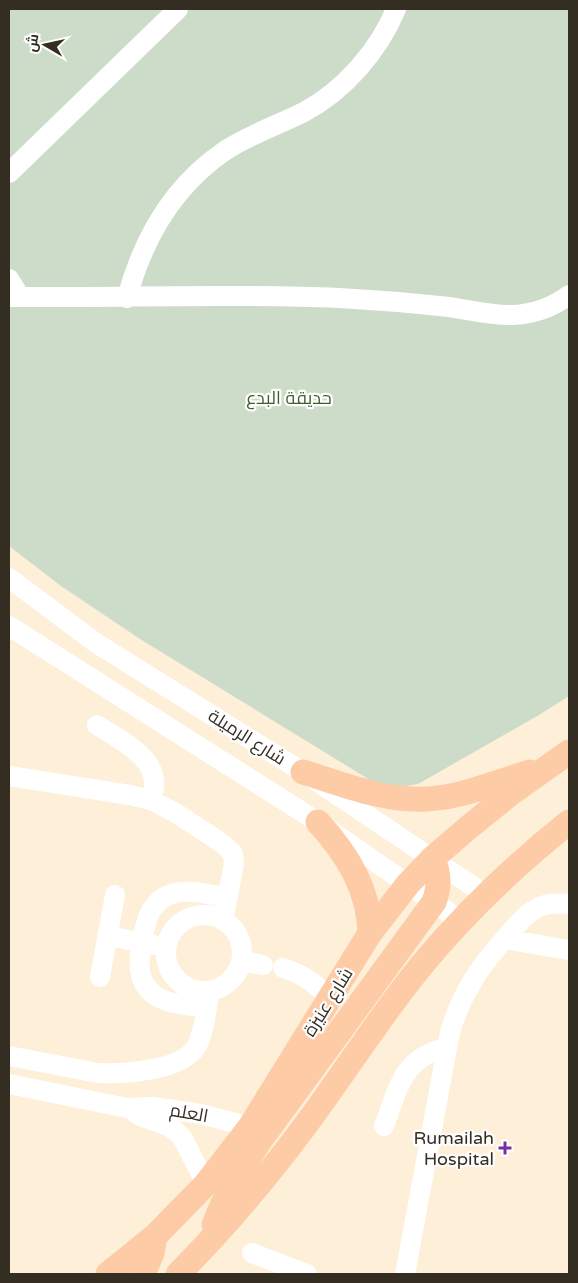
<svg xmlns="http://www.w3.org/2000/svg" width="578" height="1283" font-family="'Varela Round',Cairo,sans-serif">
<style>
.green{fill:#cddcc8}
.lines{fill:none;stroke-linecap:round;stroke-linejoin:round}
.minor{stroke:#fff;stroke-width:20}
.major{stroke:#fdcba6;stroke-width:25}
.poi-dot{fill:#752fa3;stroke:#fefefe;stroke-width:2}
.labels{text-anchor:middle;stroke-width:4.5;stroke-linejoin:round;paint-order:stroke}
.park-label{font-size:18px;fill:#3e5f30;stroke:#fefefe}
.street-label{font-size:18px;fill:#342d22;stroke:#fefefe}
.poi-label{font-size:18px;fill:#342d22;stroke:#fefefe;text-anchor:end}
</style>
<rect width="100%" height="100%" fill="#feefd8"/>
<path class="green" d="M9,9h560v687l-30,19 -121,69 -19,3 -29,-7 -230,-141 -79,-53 -52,-40z"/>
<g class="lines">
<path class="minor" d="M9,173l169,-164
M9,279l11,18
M9,297c110,1 220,-4 330,1 37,2 73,5 110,9 21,3 43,9 64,8 20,-1 40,-8 56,-20
M127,298c16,-60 47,-113 99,-148 25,-16 52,-25 78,-38 41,-22 75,-62 92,-103
M9,578l87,65 207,129 183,123
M9,626l309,196 143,99
M97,725c27,18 69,35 54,75
M9,776l121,19 21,5 25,13 47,31 10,10 1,10 -11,56
M166 953a38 38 0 1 1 76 0a38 38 0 1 1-76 0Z
M108,936l46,9
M505,939l64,11
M241,961l22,4
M283,968c20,6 34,16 47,31
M100,977l15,-82
M206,1008c-17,-3 -40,-3 -54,-15 -16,-14 -13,-32 -10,-50 3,-21 8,-44 33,-50 16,-4 37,2 53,5
M9,1056l89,17c25,1 84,-2 98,-26 9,-15 10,-39 14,-56
M9,1084l118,24 26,-1 48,7 49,13
M135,1113c18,11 33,7 48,26l23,45
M384,1126c14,-37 19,-70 63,-78
M252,1253l55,21
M405,1274l45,-242c12,-40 30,-66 58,-97 10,-11 18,-22 31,-28 10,-4 20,-4 30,-3"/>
<path class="major" d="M303,772c36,11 73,26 111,27 40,2 79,-16 116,-27
M318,822c29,32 51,67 52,111
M214,1225c11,-30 27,-56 45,-83l175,-240c6,-16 5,-28 -1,-44
M108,1274l47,-38 51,-52 44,-57 120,-194 38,-49 25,-26 36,-31 42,-34 58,-41
M143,1274l9,-21 3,-17
M178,1274c52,-52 100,-110 143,-170 33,-46 64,-94 100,-138 44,-53 94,-101 148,-144"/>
</g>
<path class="poi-dot" d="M502.5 1140.5h5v5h5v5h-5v5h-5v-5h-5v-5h5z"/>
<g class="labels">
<g class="park-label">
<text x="289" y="404">حديقة البدع</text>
</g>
<g class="street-label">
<text transform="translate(247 737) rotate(32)" y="6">شارع الرميلة</text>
<text transform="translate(328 1002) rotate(-58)" y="6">شارع عنيزة</text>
<text transform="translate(189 1113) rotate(10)" y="6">العلم</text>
</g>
<g class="poi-label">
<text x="494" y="1144">Rumailah<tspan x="494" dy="21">Hospital</tspan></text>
</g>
</g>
<rect width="578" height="1283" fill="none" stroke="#342d22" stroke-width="20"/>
<g transform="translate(45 45) rotate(279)" stroke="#fefefe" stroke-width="4" paint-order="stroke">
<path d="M0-4L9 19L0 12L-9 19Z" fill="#342d22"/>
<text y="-8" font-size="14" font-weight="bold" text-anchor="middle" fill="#342d22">ش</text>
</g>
</svg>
